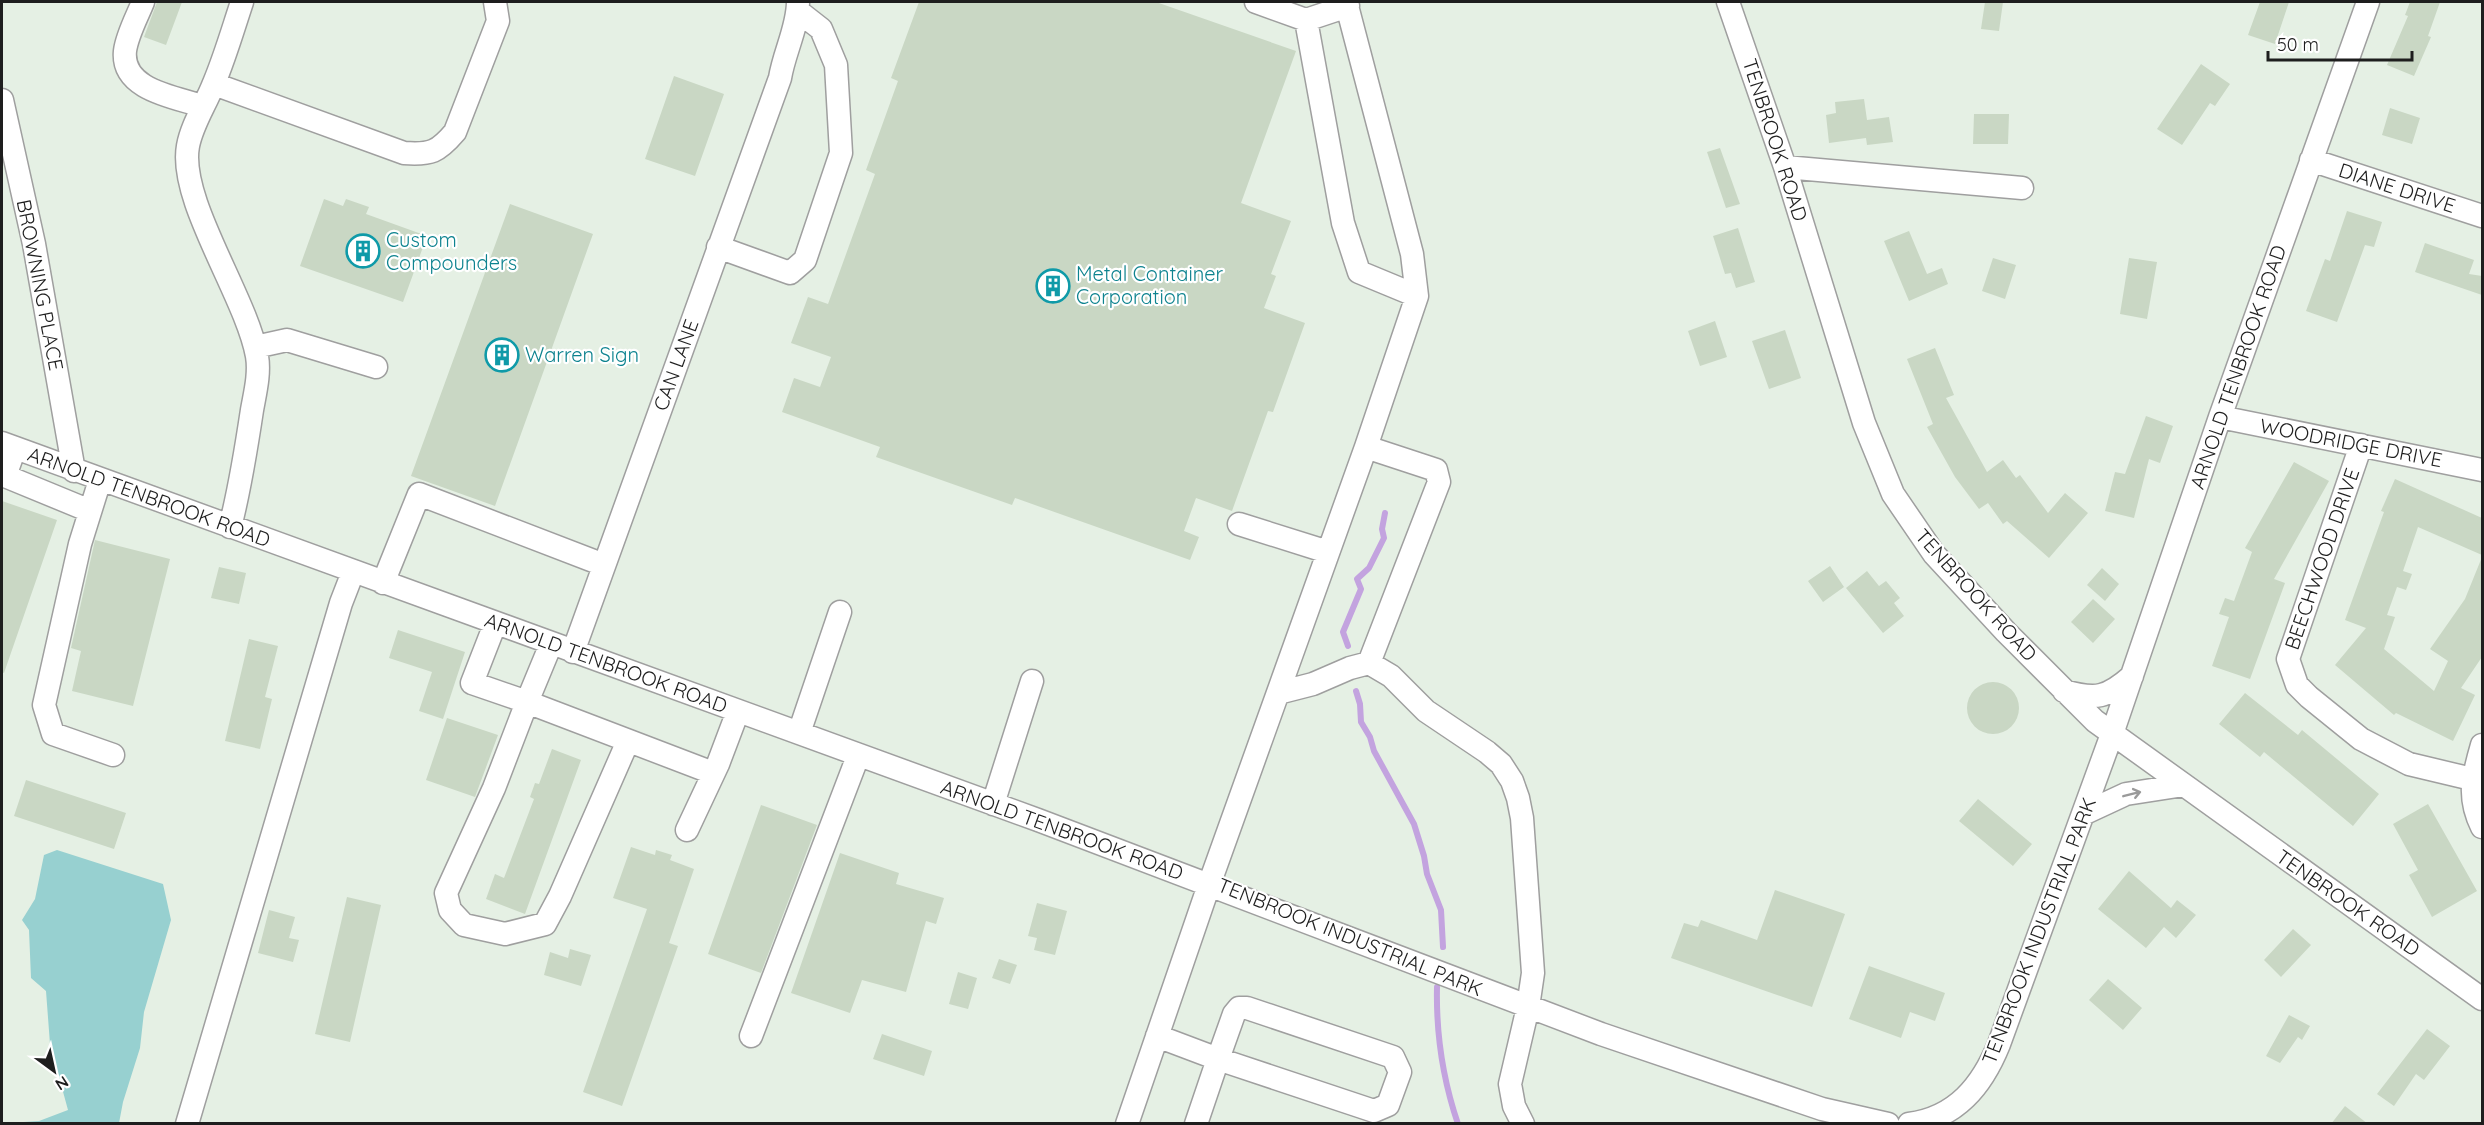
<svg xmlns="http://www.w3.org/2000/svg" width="2484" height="1125" font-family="Quicksand,sans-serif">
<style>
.forest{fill:#97d0d0}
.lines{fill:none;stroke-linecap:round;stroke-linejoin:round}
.stream{stroke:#c3a3df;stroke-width:6}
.building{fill:#c9d7c4}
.minor-casing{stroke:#9f9f9f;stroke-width:25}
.minor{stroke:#fff;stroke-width:22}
.oneway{stroke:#9a9a9a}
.labels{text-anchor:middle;stroke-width:4.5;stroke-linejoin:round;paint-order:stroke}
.street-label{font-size:20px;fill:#1e1e1e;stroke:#fff}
.culture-label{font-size:20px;fill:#0d838f;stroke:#fff;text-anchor:start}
</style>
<rect width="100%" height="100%" fill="#e5f0e4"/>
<path class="forest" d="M57,850l106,34 8,36 -27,92 -4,36 -17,54 -4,21h-111l31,-2 29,-11 -18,-66 -4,-53 -15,-13 -2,-48 -7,-10 13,-21 9,-44z"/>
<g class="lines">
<path class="stream" d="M1348,646l-5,-14 18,-43 -4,-10 12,-11 15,-30 -2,-9 3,-16
M1356,691l4,13 1,18 9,15 4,14 40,73 10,32 3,18 14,36 2,37
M1437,987c-1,46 6,93 21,137"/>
</g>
<path class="building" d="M157,2h25l-16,43 -22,-8z
M919,2h237l140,49 -55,152 50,18 -20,53 5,2 -12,32 41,15 -32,89 -5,-1 -36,100 -36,-13 -12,33 15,6 -9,23 -175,-62 -3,7 -136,-48 4,-10 -98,-35 12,-34 26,9 11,-30 -40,-14 17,-46 20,7 47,-130 -9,-4 32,-89 -7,-3z
M1985,2h18l-4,29 -18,-2z
M2260,2h29l-14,42 -27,-9z
M2410,2h30l-12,34 3,1 -17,39 -27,-11 21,-49 -3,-1z
M2201,64l29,20 -15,22 -5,-3 -28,42 -25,-16z
M674,76l50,18 -29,82 -50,-17z
M1864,99l3,21 22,-3 4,25 -26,3 -1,-7 -37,5 -3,-28 10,-2 -1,-11z
M2390,108l30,10 -8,26 -30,-9z
M1974,114h35l-1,30h-35z
M1720,148l20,56 -14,4 -19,-56z
M324,199l19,7 3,-7 23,8 -3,7 61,22 -24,66 -103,-36z
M510,204l83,30 -98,272 -84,-30z
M2347,211l35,11 -8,25 -9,-2 -28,77 -31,-11 19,-52 5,2z
M1738,228l17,54 -19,6 -5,-15 -6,1 -12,-38z
M1909,231l18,43 15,-6 6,16 -39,17 -25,-60z
M2425,243l49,17 -5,14 13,2v19l-67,-23z
M1993,258l23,7 -11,34 -23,-8z
M2129,258l28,4 -10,57 -27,-5z
M1715,321l12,36 -27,9 -12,-35z
M1785,330l16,48 -32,11 -17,-48z
M1935,348l19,47 -8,3 41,74 16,-12 13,18 4,-3 28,38 17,-20 23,20 -39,45 -42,-37 -4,3 -15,-21 -9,6 -24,-32 -28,-50 6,-3 -26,-65z
M2146,416l27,10 -13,37 -11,-4 -15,59 -29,-7 10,-39 10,2z
M2294,462l35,19 -55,98 11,4 -35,96 -38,-13 17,-49 -10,-3 6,-16 9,3 18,-49 -7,-4z
M2395,479l87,39v37l-64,-28 -15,44 9,3 -6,16 -9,-3 -10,28 8,2 -11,32 50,42 14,-30 -18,-12 35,-50 17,-42v100l-21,31 14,7 -22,46 -57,-28 -2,2 -59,-50 31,-37 -21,-8 39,-108 -3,-1z
M2,501l55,19 -53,153 -2,-1z
M95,540l75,19 -37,147 -61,-15 9,-40 -10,-3z
M1830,566l14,21 -21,15 -15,-21z
M219,567l27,6 -7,31 -28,-6z
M2102,568l17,16 -14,17 -18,-16z
M1867,571l12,15 7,-5 14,17 -6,5 10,13 -21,17 -37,-45z
M2093,599l22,20 -22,24 -22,-21z
M398,630l67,22 -22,67 -24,-8 13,-39 -43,-14z
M249,639l29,7 -13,51 7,2 -12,50 -35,-8z
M1967 708a26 26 0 1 1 52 0a26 26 0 1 1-52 0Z
M2245,693l53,42 4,-5 77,64 -26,32 -89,-74 -4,5 -41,-33z
M447,718l51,17 -23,62 -49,-17z
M552,749l29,11 -56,154 -39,-15 9,-25 9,4 30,-79 -4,-2 5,-14 4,1z
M26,780l100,33 -12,36 -100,-33z
M1978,799l54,45 -19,22 -54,-45z
M2428,804l49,87 -45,26 -23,-42 9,-5 -25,-46z
M761,805l56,20 -56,148 -53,-19z
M631,847l24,8 1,-5 16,5 -2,5 24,9 -25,74 9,3 -56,160 -39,-14 64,-183 -34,-11z
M840,853l59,20 -3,11 48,14 -8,26 -10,-3 -20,71 -44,-12 -12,33 -59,-20z
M2129,871l42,37 6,-8 19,15 -20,23 -12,-11 -18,21 -48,-39z
M1775,890l70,24 -33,93 -141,-49 13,-35 14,4 3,-7 56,20z
M347,897l34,8 -31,137 -35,-8z
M1037,903l30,8 -12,44 -21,-5 3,-12 -9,-2z
M269,910l26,7 -6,21 10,2 -6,22 -35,-9z
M2293,929l18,16 -30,32 -17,-17z
M570,949l21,6 -10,31 -37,-11 6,-23 18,6z
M999,959l18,6 -7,19 -18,-6z
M1869,966l76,27 -10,28 -25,-9 -9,26 -52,-19z
M958,972l19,6 -9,31 -19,-5z
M2108,979l34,29 -19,22 -34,-30z
M2289,1015l21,11 -8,14 -4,-3 -18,26 -14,-7z
M2427,1029l23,17 -26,34 -8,-6 -22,32 -17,-12z
M882,1034l50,17 -8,25 -51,-17z
M2345,1106l23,18h-37z"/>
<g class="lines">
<g class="minor-casing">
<path id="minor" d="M143,2c-6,15 -16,33 -18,49 -4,39 50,46 77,55
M1256,2l50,18 42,-14
M1728,2l57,165 79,256 29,71 41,60 72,78 89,89 387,278
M1306,20l37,203 16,49 58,24
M214,84l190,69c27,2 34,-1 51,-21l43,-111 -3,-19
M2,100l32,144 40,227
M2311,160l171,56
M1785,167l237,21
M718,247l72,26 15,-13 36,-107 -5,-88 -15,-36 -23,-18
M255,347l32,-7 89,27
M2220,417l262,53
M2,443l1036,377 563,214 221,75 66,15
M2361,445l-73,214 9,26 12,12 52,42 48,25 63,15
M1366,447l70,23 3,12 -70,181
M15,448l-10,28 85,35
M100,480l-20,64 -36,161 9,29 60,21
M1239,524l89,28
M230,527c10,-39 16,-77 22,-117 3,-17 8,-36 5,-54 -11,-60 -79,-156 -69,-210 4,-22 18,-42 26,-63 11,-26 19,-54 28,-81
M383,583l36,-89 185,71
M495,624l-23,59 55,19 -33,86 -48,105 4,17 14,15 41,9 40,-10 15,-28 68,-155
M551,644l-24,58 186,71
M573,652l207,-574c4,-25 18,-51 18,-76
M2064,691c32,9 43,7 68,-15
M1278,693l35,-9 37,-16 19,-5 22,13 35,35 61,41 14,12 11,17 6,17 4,20 11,155 -5,34 -18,77 4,22 9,18
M799,733l41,-121
M2482,745c-9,31 -15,52 0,82
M993,804l39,-123
M2083,814l43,-20 58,-9
M687,830l31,-66 20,-53
M1239,1008h8l146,49 7,15 -12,33 -14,6 -156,-52 16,-45z
M751,1036l107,-280
M1157,1036l61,23 -22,65
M187,1124l154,-521 12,-31
M1127,1124l82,-239 157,-438 51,-151 -5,-42 -66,-252
M1909,1124c47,-6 73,-38 90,-80l113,-310 108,-317 148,-415"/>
</g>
<use href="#minor" class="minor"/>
</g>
<defs><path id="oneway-shaft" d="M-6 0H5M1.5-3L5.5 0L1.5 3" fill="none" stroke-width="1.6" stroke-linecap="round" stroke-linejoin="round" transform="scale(1.5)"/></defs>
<use class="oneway" href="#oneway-shaft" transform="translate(2132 794) rotate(-14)"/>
<defs>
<g id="building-ring" transform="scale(1.725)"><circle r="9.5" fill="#fff" stroke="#0f9aa8" stroke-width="1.5"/><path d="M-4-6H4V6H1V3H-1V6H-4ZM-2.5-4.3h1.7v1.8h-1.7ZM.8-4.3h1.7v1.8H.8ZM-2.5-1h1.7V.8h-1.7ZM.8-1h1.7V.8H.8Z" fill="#0f9aa8"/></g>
</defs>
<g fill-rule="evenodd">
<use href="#building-ring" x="363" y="251"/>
<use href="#building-ring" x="1053" y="286"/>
<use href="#building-ring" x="502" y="355"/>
</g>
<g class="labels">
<g class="street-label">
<text transform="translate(1775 140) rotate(72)" y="7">TENBROOK ROAD</text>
<text transform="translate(2397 188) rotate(18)" y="7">DIANE DRIVE</text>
<text transform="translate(40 285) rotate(79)" y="7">BROWNING PLACE</text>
<text transform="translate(676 365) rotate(-70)" y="7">CAN LANE</text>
<text transform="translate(2238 367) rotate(-71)" y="7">ARNOLD TENBROOK ROAD</text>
<text transform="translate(2351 443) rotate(11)" y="7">WOODRIDGE DRIVE</text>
<text transform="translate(149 497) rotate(20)" y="7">ARNOLD TENBROOK ROAD</text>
<text transform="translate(2322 559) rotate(-71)" y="7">BEECHWOOD DRIVE</text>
<text transform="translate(1976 595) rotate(48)" y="7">TENBROOK ROAD</text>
<text transform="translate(606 663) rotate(20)" y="7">ARNOLD TENBROOK ROAD</text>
<text transform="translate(1062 830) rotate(20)" y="7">ARNOLD TENBROOK ROAD</text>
<text transform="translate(2348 903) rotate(35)" y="7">TENBROOK ROAD</text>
<text transform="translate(2039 931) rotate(-69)" y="7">TENBROOK INDUSTRIAL PARK</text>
<text transform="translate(1350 937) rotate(22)" y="7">TENBROOK INDUSTRIAL PARK</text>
</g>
<g class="culture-label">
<text x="386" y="247">Custom<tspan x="386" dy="23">Compounders</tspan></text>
<text x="1076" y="281">Metal Container<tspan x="1076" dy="23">Corporation</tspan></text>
<text x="525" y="362">Warren Sign</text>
</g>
</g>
<rect width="2484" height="1125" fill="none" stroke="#1e1e1e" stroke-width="6"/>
<g transform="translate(54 1071) rotate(147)" stroke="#ffffff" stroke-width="4.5" paint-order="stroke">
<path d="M0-4.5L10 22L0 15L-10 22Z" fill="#1e1e1e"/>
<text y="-9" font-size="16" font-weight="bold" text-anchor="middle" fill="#1e1e1e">N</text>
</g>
<path d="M2268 51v9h144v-9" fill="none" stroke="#1e1e1e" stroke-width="3"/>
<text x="2277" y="51" font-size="18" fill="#1e1e1e" stroke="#ffffff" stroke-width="4.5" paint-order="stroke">50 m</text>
</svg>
